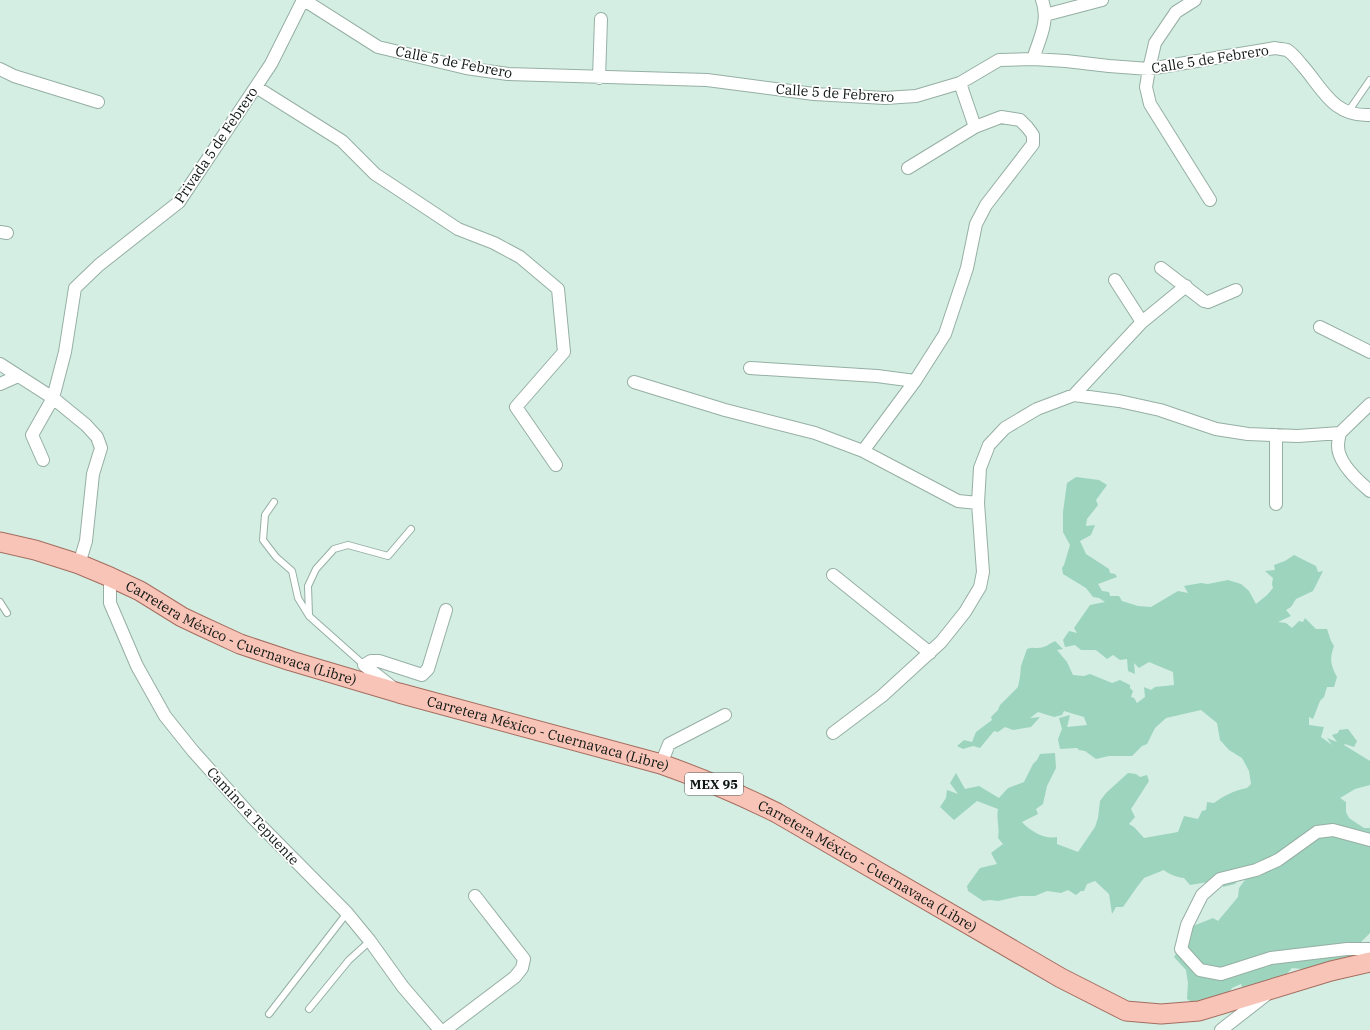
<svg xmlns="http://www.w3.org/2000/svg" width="1370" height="1030" font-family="'IBM Plex Serif',serif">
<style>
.green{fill:#9cd4bd}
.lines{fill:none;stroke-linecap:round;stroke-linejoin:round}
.service-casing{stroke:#96afa4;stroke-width:8}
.minor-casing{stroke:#96afa4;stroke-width:14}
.primary-casing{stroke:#a46d5f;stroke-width:21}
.service{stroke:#fff;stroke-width:6}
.minor{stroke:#fff;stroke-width:12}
.primary{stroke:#f9c4b8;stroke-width:19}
.labels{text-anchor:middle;stroke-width:3.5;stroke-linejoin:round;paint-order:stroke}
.shield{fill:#fff;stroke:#565c59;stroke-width:1}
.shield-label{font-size:13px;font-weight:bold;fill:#0d1612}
.street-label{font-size:14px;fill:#0d1612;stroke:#fff}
</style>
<rect width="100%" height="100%" fill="#d4eee3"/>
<path class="green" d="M1076,477l23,3 8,5 -11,15 2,5 -11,14 -1,7 9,-1 -4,10 -11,6 6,13 23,15 1,4 5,1 2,3 -19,7 4,7 7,1 1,4h9l3,5 16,5 13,1 27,-16 10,2 -4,-7 17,-3 7,1 20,-4 13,4 8,7 7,13 11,-9 6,-7 -1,-4 1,-6 -8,-7 10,-1 -1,-5 11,-4 9,-6 22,11 2,6 5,-1 -10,20 -17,8 -5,8 -5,3 5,6 -13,6 8,1 6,5 7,-7 4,1 2,-4 11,11h11l4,12 3,5c-5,14 -3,19 3,31l-3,10h-7l-3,10 -4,4 -7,18 -4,-2v8l15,2 -3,10 11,8 -5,-7 10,4 -5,-7 6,-2 1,-3 9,-1 9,12 -3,6 -9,-3 -1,1 26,16v24l-15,4 -15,9 6,4v10l3,6 15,10h6v105l-14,14 2,8 -45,15 -21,-2 -17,19 -30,7 -4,-10 -9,4 -4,6 -32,11 -9,-6 1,-16 -2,-13 -12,-13 19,-31 20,-8 5,3 20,-24 1,-9 6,-8 -4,-4 -6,8 -12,3v-4l-15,-1 -18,3 -6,-7c-5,0 -16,-4 -20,-8l-20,8 -7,9 -14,20h-7l-4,7 -3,-20 -14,-13 -8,3 -3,7h-3l-5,4 -8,-5 -7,3 -14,-2 -12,5h-15l-22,5 -8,-1 -7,1 -15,-10 -1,-5 13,-18 17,-4 -6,-11 12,-9 -5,-6c2,-10 -2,-19 0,-29l-21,-8 -23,19 -14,-13 6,-9 1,-8 11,4 -8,-11 6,-10 9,16 14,-3 20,12 9,-10 16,-6 9,-18 4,-4 3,-6 15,-1 1,15 -9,18 -4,18 -7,5 2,5 -16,8c8,9 23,18 35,15v7l21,8 17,-25 3,-9 2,-17 6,-8 22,-20 8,1 4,3 7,-2 2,6 -18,28 4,8 -6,7 5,3 10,11 34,-6 6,-16 14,3 4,-8 4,-1 1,-8 7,1c9,-7 21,-13 33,-15l4,-4 -2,-13 -7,-13 -13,-8 -9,-10 -3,-17 -16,-13 -35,8 -11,10 -8,16 -5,2 -10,10h-23l-13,3 -11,-8 -6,-1 -2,-2 -17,1 -2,-10 4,-10 -3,-11 11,-3 -3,12 20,-2 -3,-8 -20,-6 -2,4 -8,2 -16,-5 -8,6 10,-1 -9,10 -18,3 -8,-3 -7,5 -4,-1 -14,17 -7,-2 -10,3 -6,-3 7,-6 8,2 4,-10 16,-12 -1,-3 7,-7 2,-5 18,-18 2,-10 1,-11 6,-17c5,-2 7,-1 11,-1 7,0 11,-4 17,-7l8,8 -6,1 10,12 6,13 11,1 6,-2 22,9 8,-3 10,5v3l3,3 -2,6 3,1 3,5 8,-6 -1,-10 7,3 4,-3 19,-2 -1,-13 -24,-10 -10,6 -5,-5 1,11 -7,-3 -1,-12 -7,1 -7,-5 -6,4 -11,-9h-15l-6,-5 -10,2 -2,-7 6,-9 8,2 -3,-5 16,-23 15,-3 -6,-4 -6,-1 -7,-9 -23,-14 -1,-6 2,-3 6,-20 -7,-13v-20l4,-29z"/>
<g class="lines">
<g class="service-casing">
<path id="service" d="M1348,112l22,-32
M274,502l-9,13 -2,25 13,17 16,14 6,27 11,18 55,49
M0,602l7,11
M309,615l-1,-29 8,-17 18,-20 14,-4 40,11 23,-27
M309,1009l40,-49 21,-19
M269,1014l78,-101"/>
</g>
<g class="minor-casing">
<path id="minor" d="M304,0l74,47 88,21 42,6 199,6 107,14 71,4 31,-2 44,-13 39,-23 34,-1 33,2 43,5 40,3 126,-21c4,1 9,1 12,2 5,3 10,9 14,14 21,23 31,53 69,51
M1195,0l-19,12 -21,31 -6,26 -3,18 4,17 60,96
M1045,15l57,-15
M1033,59c6,-19 17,-39 9,-59
M0,69l14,7 84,26
M599,78l2,-59
M960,83l15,44
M256,87l86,54 33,33 83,55 36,14 26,14 38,32 6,63 -48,55 40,58
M0,232l7,1
M1161,268l43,33 4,1 28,-12
M1142,322l44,-36
M1320,327l50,25
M0,364l53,34 33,27 11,12 4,11 -8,26 -7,67 -7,23
M750,368l127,8 38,5
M634,382l91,28 90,23 48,18 95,50 20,2
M0,384l18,-8
M1074,395l68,-73 -27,-42
M1340,433c-1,4 -2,9 -2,13 0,17 20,35 32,45
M863,451l52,-70 30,-47 22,-66 9,-44 10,-19 47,-61v-9l-6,-8 -7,-7 -19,-3 -26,10 -67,41
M43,460l-11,-25 21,-37 12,-46 10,-64 24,-23 80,-63 92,-138 32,-64
M1276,504v-69
M833,575l97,78
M110,577v26l27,63 28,50 28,35 60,67 94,95 23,28 33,46 37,43
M392,687l-28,-22 7,-4h8l43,14 6,-6 18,-59
M833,733l49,-37 59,-54 24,-30 15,-25 3,-15 -5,-69 2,-35 9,-23 16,-17 32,-19 37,-14 45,6 41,9 56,19 32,5 50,2 42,-3 30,-29
M661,764l8,-20 56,-29
M1370,840l-37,-10 -16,2 -39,28 -22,10 -36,9 -18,16 -15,30 -6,24 19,21 21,4 50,-16 76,-9h23
M445,1030l70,-53 7,-9 2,-9 -49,-63
M1221,1030l45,-35"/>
</g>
<g class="primary-casing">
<g id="primary">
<path id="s1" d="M0,542l35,8 44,14 31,13 30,14 42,26 19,9 39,18 51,17 108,32 262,71c40,14 78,30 116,49l284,165 65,33 35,3 38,-3 132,-40 39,-9"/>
</g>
</g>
<use href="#service" class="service"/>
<use href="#minor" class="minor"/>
<use href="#primary" class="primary"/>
</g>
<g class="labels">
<rect class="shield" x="685" y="773" width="58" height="22" rx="3"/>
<g class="shield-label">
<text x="714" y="789">MEX 95</text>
</g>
<g class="street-label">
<text transform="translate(1210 59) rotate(-9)" y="5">Calle 5 de Febrero</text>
<text transform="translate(454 62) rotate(11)" y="5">Calle 5 de Febrero</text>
<text transform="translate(835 93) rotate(4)" y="5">Calle 5 de Febrero</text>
<text transform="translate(216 145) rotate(-56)" y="5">Privada 5 de Febrero</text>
<text dy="5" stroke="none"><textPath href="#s1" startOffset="259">Carretera México - Cuernavaca (Libre)</textPath></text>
<text dy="5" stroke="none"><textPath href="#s1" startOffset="583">Carretera México - Cuernavaca (Libre)</textPath></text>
<text transform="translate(253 816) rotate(47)" y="5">Camino a Tepuente</text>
<text dy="5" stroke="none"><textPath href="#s1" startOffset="931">Carretera México - Cuernavaca (Libre)</textPath></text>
</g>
</g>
</svg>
